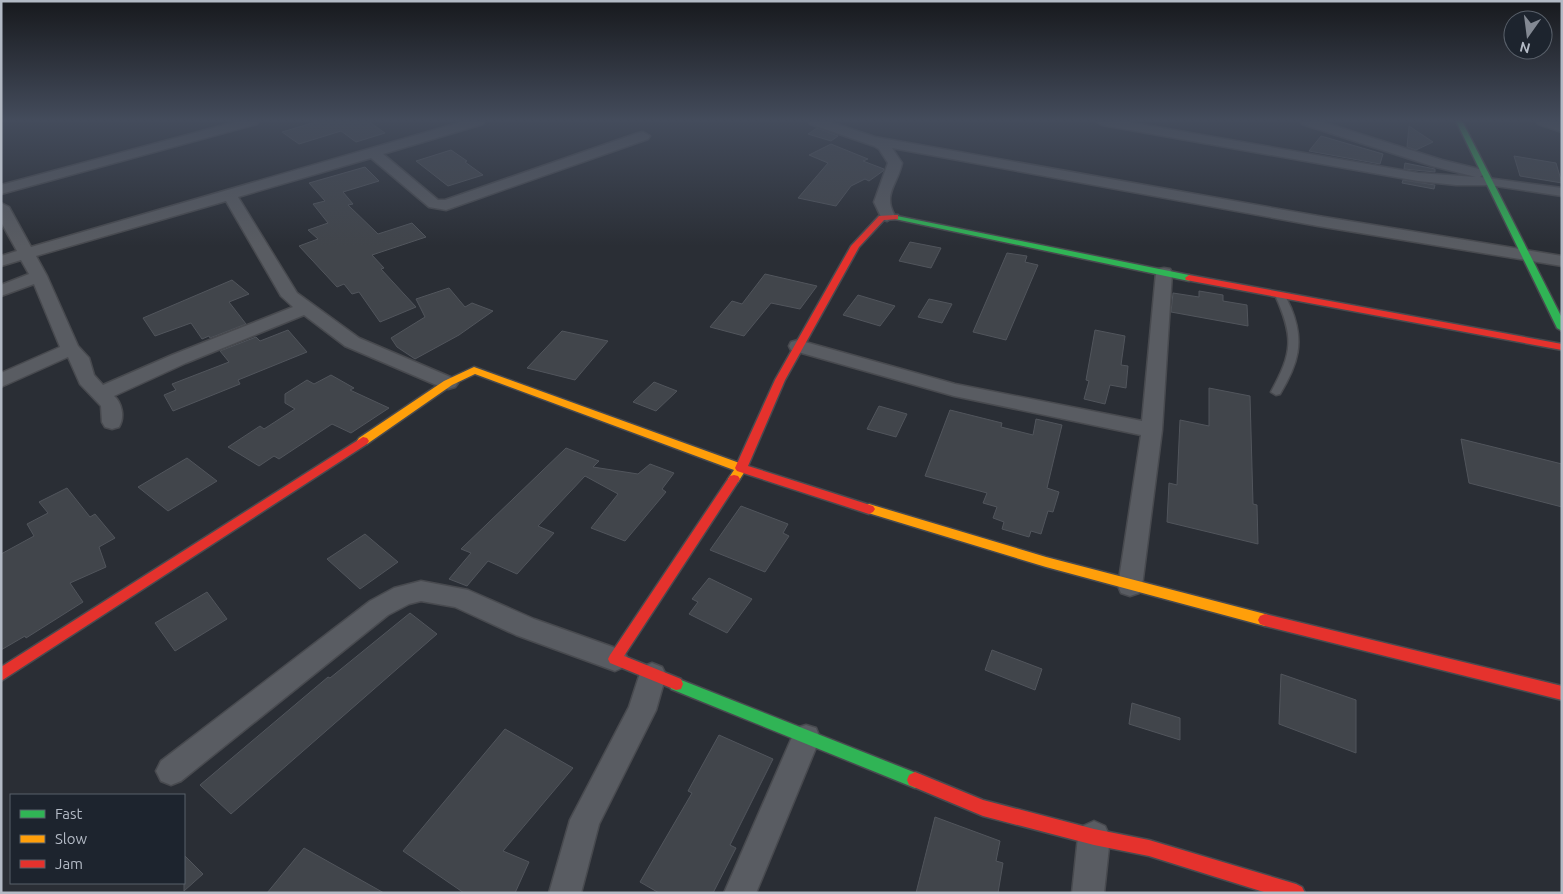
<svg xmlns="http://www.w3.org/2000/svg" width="1563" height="894" font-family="Ubuntu,sans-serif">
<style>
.building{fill:#41454b;stroke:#51555c}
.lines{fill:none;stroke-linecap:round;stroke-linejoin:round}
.lane-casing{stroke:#484a4f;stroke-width:3}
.street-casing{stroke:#484a4f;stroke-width:3}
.fast-casing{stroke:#484a4f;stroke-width:3}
.slow-casing{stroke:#484a4f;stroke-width:3}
.jam-casing{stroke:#484a4f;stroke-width:3}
.lane{fill:#595c62;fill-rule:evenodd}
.street{fill:#595c62;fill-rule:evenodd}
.fast{fill:#30b455;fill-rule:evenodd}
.slow{fill:#ff9f0a;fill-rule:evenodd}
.jam{fill:#e5322d;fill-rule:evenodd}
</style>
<rect width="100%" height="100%" fill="#2a2e35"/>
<path class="building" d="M319,121h49l17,12 -29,9 -15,-11 -42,13 -17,-12z
M1409,126l24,16 -17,8 -9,-3z
M817,128l21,8 -7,5 -23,-7z
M1321,136l62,18 -3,10 -71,-13z
M831,144l37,15 -5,2 21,8 -1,2 -14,10 -4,-2 -14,7 -15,20 -38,-8 30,-35 -19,-8z
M451,150l16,11 -2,1 18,13 -35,11 -32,-25z
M1514,156l42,7 6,20 -42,-7z
M1405,163l30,6v3l-31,-3z
M365,167l14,14 -36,11 10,12 -5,1 30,29 34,-11 14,14 -54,18 12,13 -3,1 35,38 -36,15 -21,-30 -7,2 -8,-10 -7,3 -38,-41 19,-7 -10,-9 20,-7 -15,-19 12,-3 -16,-18z
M1403,180l32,5 -1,4 -32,-6z
M910,242l31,6 -10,20 -32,-7z
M1007,253l20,3 -2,6 13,3 -32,75 -33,-8z
M765,274l52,12 -17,23 -29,-6 -27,33 -34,-9 22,-26 10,3z
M232,280l17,14 -20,8 17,22 -36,14 -1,-2 -7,3 -11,-16 -36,13 -12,-18z
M449,288l16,19 7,-4 21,8 -34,24 -44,24 -18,-12 -6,-9 34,-21 -9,-18z
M1199,291l24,4v6l24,4 1,21 -77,-14 2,-19 26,4z
M858,295l37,11 -15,20 -37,-11z
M929,299l23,5 -10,19 -24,-6z
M288,330l19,22 -69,28 2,4 -67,27 -9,-16 12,-5 -4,-6 57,-22 -9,-11 36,-14 4,4z
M1095,330l30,6 -4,29 7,1 -2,22 -16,-3 -5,19 -21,-5 5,-18 -3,-1z
M562,331l46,10 -33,39 -48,-12z
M331,375l23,13 -4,2 39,18 -38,25 -19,-9 -53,35 -5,-3 -15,10 -31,-19 32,-21 4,3 31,-20 -10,-6v-9l22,-14 7,4z
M654,382l23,9 -21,20 -23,-9z
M1209,388l41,8 3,108 4,1 1,39 -91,-22 2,-39 8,2 3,-65 29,6z
M879,406l28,8 -11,23 -29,-8z
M950,410l52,13 -1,4 32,8 3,-16 26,6 -15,63 12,4 -6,20 -5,-1 -7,23 -10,-3 -2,6 -27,-8 2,-7 -11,-4 4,-11 -14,-4 4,-10 -62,-17z
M1461,439l101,25v43l-93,-24z
M566,448l33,13 -6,6 45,7 12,-10 24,9 -12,16 4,3 -41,49 -34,-13 27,-34 -33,-18 -47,50 16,7 -37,41 -29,-13 -21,25 -18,-7 22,-26 -10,-4z
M187,458l30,23 -49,30 -30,-24z
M67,488l23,29 5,-3 20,24 -16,9 7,20 -36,16 13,19 -57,36 -1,-2 -24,14v-96l33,-18 -7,-12 21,-11 -9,-11z
M741,506l47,18 -5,9 6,3 -24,36 -55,-22z
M365,534l33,28 -38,27 -33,-30z
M709,578l43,21 -25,34 -38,-19 9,-12 -6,-3z
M207,592l20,27 -52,32 -20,-28z
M410,613l27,21 -206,180 -31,-29 128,-108 2,1z
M992,650l50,19 -7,21 -50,-20z
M1281,674l75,26v53l-77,-29z
M1132,703l48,15v22l-51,-16z
M505,729l68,39 -70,83 26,11 -14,31h-51l-61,-42z
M719,735l54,24 -43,86 6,3 -23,45h-54l-19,-11 52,-89 -4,-2z
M935,817l65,24 -4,20 7,2 -5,30h-82z
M304,848l80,45h-117z
M184,855l19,19 -19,17z"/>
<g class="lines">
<g class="lane-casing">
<path id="lane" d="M1280,292c6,3 8,10 11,16 14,34 7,56 -11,86l-4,1 -5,-3c22,-40 23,-55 4,-97z"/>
</g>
<g class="street-casing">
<path id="street" d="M239,121h19l-1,3 -256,70v-9z
M465,121h19l-1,3 -100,30 55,46h7l193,-67 5,-1 7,4 -2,3 -202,71 -17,-3 -58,-49 -133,39 59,96 62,45 96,41 3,4 -3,4 -7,2 -7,-2 -96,-41 -41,-31 -118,48 -72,33c8,7 11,21 5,31l-7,2 -7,-2 -3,-5 -1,-16 -21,-22 -12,-27 -67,30v-14l59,-26 -26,-63 -33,12v-11l28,-11 -8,-14 -20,6v-10l16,-5 -16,-29v-19l8,4 22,40zM226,201l55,95 12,11 -121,48 -69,30 -9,-10 -5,-17 -11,-12 -31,-70 -11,-20z
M809,121h18l48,16 443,79 244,40v10l-244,-40 -426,-78 10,15c-4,21 -20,31 -7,53l-8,5 -5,-2 -8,-17 14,-39 -9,-14 -5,-3 -64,-22z
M1096,121h26l296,52 58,4 -44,-11 -130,-42 -1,-3h18l123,39 41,10 2,3 -5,4 82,11v8l-73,-11h-33l-38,-4 -316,-56z
M1537,121h17l8,2v9l-24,-8z
M1164,268l6,1 2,4 -10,157 -20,156 -3,7 -9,3 -9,-3 -3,-7 23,-151 -187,-39 -163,-46 -2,-4 2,-4 7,-2 157,44 187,37 14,-148 2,-4z
M421,581l47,9 66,29 90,32 4,8 -4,8 -9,4 -99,-36 -61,-28 -34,-6 -12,3 -21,11 -207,166 -10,4 -10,-4 -5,-10 5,-10 209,-160 24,-13z
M652,663l10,4 4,8 -10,35 -57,114 -18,69h-32l21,-73 59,-113 13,-40z
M806,725l10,3 4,10 -64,155h-32l72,-165z
M1094,821l11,5 5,11 -6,56h-32l6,-56 5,-11z"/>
</g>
<g class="fast-casing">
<path id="fast" d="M1456,121h6l100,197v13l-5,-3z
M892,215l297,60 4,3 -4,3 -294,-62h-3z
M676,678l245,97 2,5 -2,5 -6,3 -244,-99 -2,-5 2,-5z"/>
</g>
<g class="slow-casing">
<path id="slow" d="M474,367l271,98 2,3 -9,14h-8l-2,-3 6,-9 -259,-96 -23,11 -85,59h-8l-2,-3 2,-3 85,-57z
M869,504l177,53 219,57 5,2 2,4 -2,4 -5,2 -219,-59 -181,-55 -2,-3 2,-3z"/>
</g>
<g class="jam-casing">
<path id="jam" d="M895,215h3v4l-14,1 -25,27 -74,133 -37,86 125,40 2,3 -2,3 -4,2 -132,-43 -2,-3 40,-88 76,-134 28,-30z
M1189,275l373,69v6l-376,-70 -1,-2z
M363,437l4,1 2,3 -2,3 -366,237v-14z
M734,475l4,1 2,3 -2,3 -114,174 57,23 2,5 -2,5 -5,1 -66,-27 -2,-4 2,-4 120,-179z
M1265,614l297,72v14l-297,-74 -5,-2 -2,-4 2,-4z
M915,772l68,28 111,29 55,11 147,44 6,3 3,6h-38l-118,-37 -55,-11 -111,-29 -74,-31 -2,-5 2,-5z"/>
</g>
<use href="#lane" class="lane"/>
<use href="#street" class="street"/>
<use href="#fast" class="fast"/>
<use href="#slow" class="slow"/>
<use href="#jam" class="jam"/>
</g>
<linearGradient id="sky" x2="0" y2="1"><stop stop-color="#17191d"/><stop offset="0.49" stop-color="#444c5c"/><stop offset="1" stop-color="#444c5c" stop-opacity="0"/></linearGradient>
<rect width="1563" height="246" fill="url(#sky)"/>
<rect width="1563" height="894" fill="none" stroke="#b3bac5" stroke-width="5"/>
<rect x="10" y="794" width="175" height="90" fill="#1d242e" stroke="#59606a"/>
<rect x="20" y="810" width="25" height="8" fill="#30b455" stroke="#59606a"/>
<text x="55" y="819" font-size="15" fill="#b3bac5">Fast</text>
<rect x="20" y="835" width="25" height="8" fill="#ff9f0a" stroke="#59606a"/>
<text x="55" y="844" font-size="15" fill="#b3bac5">Slow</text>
<rect x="20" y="860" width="25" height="8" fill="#e5322d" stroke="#59606a"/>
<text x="55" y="869" font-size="15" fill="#b3bac5">Jam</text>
<g transform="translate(1528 35) rotate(194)"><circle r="24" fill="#1d242e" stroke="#59606a"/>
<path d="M0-4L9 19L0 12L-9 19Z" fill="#838993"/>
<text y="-8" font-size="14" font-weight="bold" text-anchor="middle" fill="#b3bac5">N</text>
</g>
</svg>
